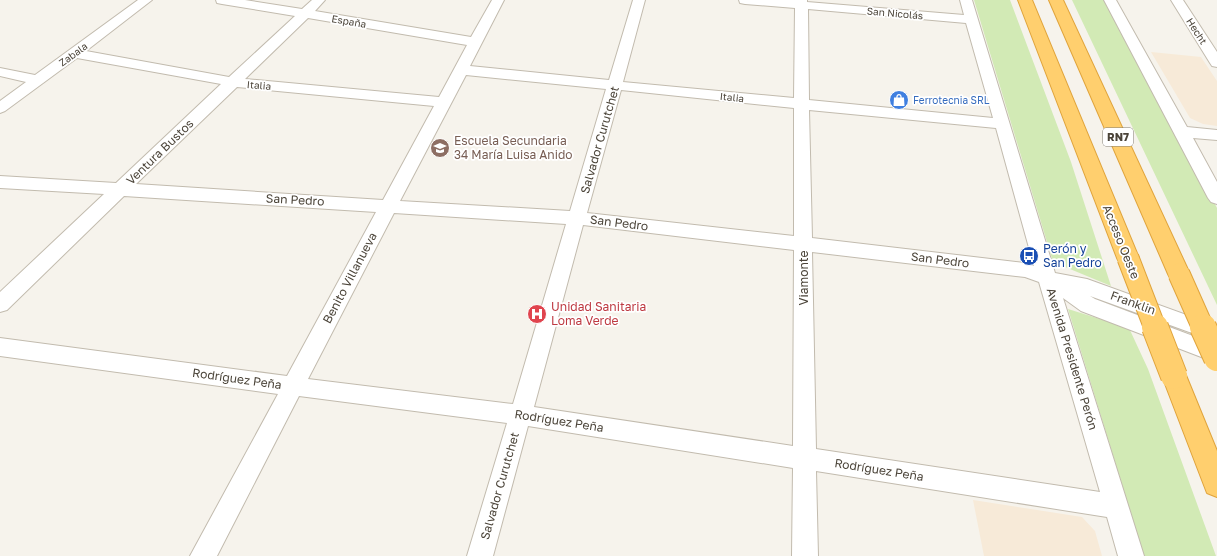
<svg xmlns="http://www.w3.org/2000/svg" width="1217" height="556" font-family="'Golos Text',sans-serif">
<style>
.commercial{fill:#f7ead8}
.green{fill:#d2eab5}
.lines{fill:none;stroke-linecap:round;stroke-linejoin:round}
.minor-casing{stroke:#c2bbae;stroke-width:2}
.highway-casing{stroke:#e0a43c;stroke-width:2}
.minor{fill:#fff;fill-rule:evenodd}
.highway{fill:#ffcf6e;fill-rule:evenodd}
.highway-bridge-far1-casing{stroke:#e0a43c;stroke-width:23;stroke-linecap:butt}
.highway-bridge-casing{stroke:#e0a43c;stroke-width:28;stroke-linecap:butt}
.highway-bridge-far1{stroke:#ffcf6e;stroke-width:21}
.highway-bridge{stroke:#ffcf6e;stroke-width:26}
.labels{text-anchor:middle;stroke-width:3.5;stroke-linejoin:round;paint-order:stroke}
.far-street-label{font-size:10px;fill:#4b4439;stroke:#fff}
.far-shop-label{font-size:10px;fill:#366cbe;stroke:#fff;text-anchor:start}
.shield{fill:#fff;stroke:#817c74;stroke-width:1}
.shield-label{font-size:11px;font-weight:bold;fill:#4b4439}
.street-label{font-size:12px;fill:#4b4439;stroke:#fff}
.education-label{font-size:12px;fill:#785e54;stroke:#fff;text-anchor:start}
.transit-label{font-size:12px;fill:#164399;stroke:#fff;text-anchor:start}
.health-label{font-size:12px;fill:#be3a42;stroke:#fff;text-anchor:start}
</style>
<rect width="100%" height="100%" fill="#f6f3ec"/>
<path class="commercial" d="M1151,52l50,5 16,24v45l-14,-2 -13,-6z
M973,500l109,17 13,14 7,25h-118z"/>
<path class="green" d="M974,0h36l61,162 40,124 -58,-24z
M1072,0h34l111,208v97z
M1068,309l61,19 19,41 68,187h-72z"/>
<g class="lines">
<g class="minor-casing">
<path id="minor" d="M138,0h14l-66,51 143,26 66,-61 -73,-12 -5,-1 -1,-3h29l57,9 10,-9h13l-10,11 156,26 21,-37h12l-34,66 139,14 24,-80h12l-22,82 171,16 1,-90 -50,-4 -5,-1 -1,-3h68v2l157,13 -4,-15h12l83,273 32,6 130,47v14l-3,1 -124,-45 5,3 122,46v18l-136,-52 -18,-13 81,258h-26l-11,-39 -291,-46 2,85h-26l1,-88 -265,-42 -35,130h-26l40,-133 -208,-27 -82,160h-27l88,-162 -278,-38v-18l287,38 89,-164 -252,-16 -117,114 -7,2v-20l104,-98 -104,-6v-12l116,7 105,-99 -144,-26 -72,53 -5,2v-12l26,-19 -26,-6v-8l35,7zM808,9l158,14 27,95 -184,-18zM308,18l159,27 -28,52 -194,-18zM466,75l140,14 -36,122 -170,-10zM237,87l197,19 -51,94 -247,-16zM621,90l173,18v128l-207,-23zM809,110l187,18 38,138 -9,-3 -213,-25zM394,213l172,11 -53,180 -205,-25zM583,225l211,25 -1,196 -259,-39zM812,252l213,25 14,5 61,210 -284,-43z
M1104,0h12l71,127 30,3v10l-24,-2 24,44v22l-6,-2 -3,-4z
M1171,0h12l34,52v15l-5,-1 -2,-3z"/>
</g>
<g class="highway-casing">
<path id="highway" d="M1018,0h14l107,258 -3,6 -8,2 -8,-2 -3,-6z
M1049,0h14l127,274 -3,6 -8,3 -8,-3 -3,-6z
M1174,365l9,3 34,83v46l-10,-4 -45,-117 3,-8z"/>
</g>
<use href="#minor" class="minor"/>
<use href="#highway" class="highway"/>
<g class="highway-bridge-far1-casing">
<path id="highway-bridge-far1" d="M1128,258l27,70
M1179,274l24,54"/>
</g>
<g class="highway-bridge-casing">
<path id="highway-bridge" d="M1155,327l19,49
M1203,327l14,31"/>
</g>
<use href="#highway-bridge-far1" class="highway-bridge-far1"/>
<use href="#highway-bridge" class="highway-bridge"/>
</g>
<defs>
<g id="shop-disc" transform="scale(1)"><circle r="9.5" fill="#3f7fe0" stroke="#fff"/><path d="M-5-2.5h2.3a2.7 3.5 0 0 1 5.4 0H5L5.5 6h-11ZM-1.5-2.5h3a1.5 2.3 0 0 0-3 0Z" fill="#fff"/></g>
<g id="school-disc" transform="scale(1)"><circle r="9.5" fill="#8d6e63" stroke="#fff"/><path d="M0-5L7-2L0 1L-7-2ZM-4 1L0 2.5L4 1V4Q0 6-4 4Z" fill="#fff"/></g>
<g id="bus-disc" transform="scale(1)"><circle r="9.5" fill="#1a4fb4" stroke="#fff"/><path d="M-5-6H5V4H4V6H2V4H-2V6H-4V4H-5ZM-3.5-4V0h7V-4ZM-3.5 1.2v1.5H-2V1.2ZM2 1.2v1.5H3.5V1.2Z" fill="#fff"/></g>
<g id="hospital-disc" transform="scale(1)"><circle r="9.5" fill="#e0444e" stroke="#fff"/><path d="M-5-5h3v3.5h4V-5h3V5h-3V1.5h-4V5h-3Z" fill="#fff"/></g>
</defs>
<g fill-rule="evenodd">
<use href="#shop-disc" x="899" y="100"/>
<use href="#school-disc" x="440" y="148"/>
<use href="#bus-disc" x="1029" y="256"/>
<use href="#hospital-disc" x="537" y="314"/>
</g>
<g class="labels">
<g class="far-street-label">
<text transform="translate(895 13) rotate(5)" y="4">San Nicolás</text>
<text transform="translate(349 21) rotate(10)" y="4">España</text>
<text transform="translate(1197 31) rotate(57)" y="4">Hecht</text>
<text transform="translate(73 54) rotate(-36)" y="4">Zabala</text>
<text transform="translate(259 85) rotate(5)" y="4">Italia</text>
<text transform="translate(732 97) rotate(6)" y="4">Italia</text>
</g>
<g class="far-shop-label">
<text x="913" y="104">Ferrotecnia SRL</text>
</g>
<rect class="shield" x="1103" y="128" width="30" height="18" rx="3"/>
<g class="shield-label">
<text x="1118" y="141">RN7</text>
</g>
<g class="street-label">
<text transform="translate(600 140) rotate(-74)" y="4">Salvador Curutchet</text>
<text transform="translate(160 152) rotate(-44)" y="4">Ventura Bustos</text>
<text transform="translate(295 200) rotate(3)" y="4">San Pedro</text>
<text transform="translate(619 223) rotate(7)" y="4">San Pedro</text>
<text transform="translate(1121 242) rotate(68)" y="4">Acceso Oeste</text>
<text transform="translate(940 260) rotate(7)" y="4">San Pedro</text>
<text transform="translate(350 278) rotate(-62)" y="4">Benito Villanueva</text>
<text transform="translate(804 278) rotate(-90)" y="4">Viamonte</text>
<text transform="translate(1133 303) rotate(20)" y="4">Franklin</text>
<text transform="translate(1072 359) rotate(73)" y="4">Avenida Presidente Perón</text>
<text transform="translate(237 379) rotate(8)" y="4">Rodríguez Peña</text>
<text transform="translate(559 421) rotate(9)" y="4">Rodríguez Peña</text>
<text transform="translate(879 470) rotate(9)" y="4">Rodríguez Peña</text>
<text transform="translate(500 486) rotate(-74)" y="4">Salvador Curutchet</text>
</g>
<g class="education-label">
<text x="454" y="145">Escuela Secundaria<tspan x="454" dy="14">34 María Luisa Anido</tspan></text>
</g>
<g class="transit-label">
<text x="1043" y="253">Perón y<tspan x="1043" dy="14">San Pedro</tspan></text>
</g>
<g class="health-label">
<text x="551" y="311">Unidad Sanitaria<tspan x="551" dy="14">Loma Verde</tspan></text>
</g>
</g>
</svg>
